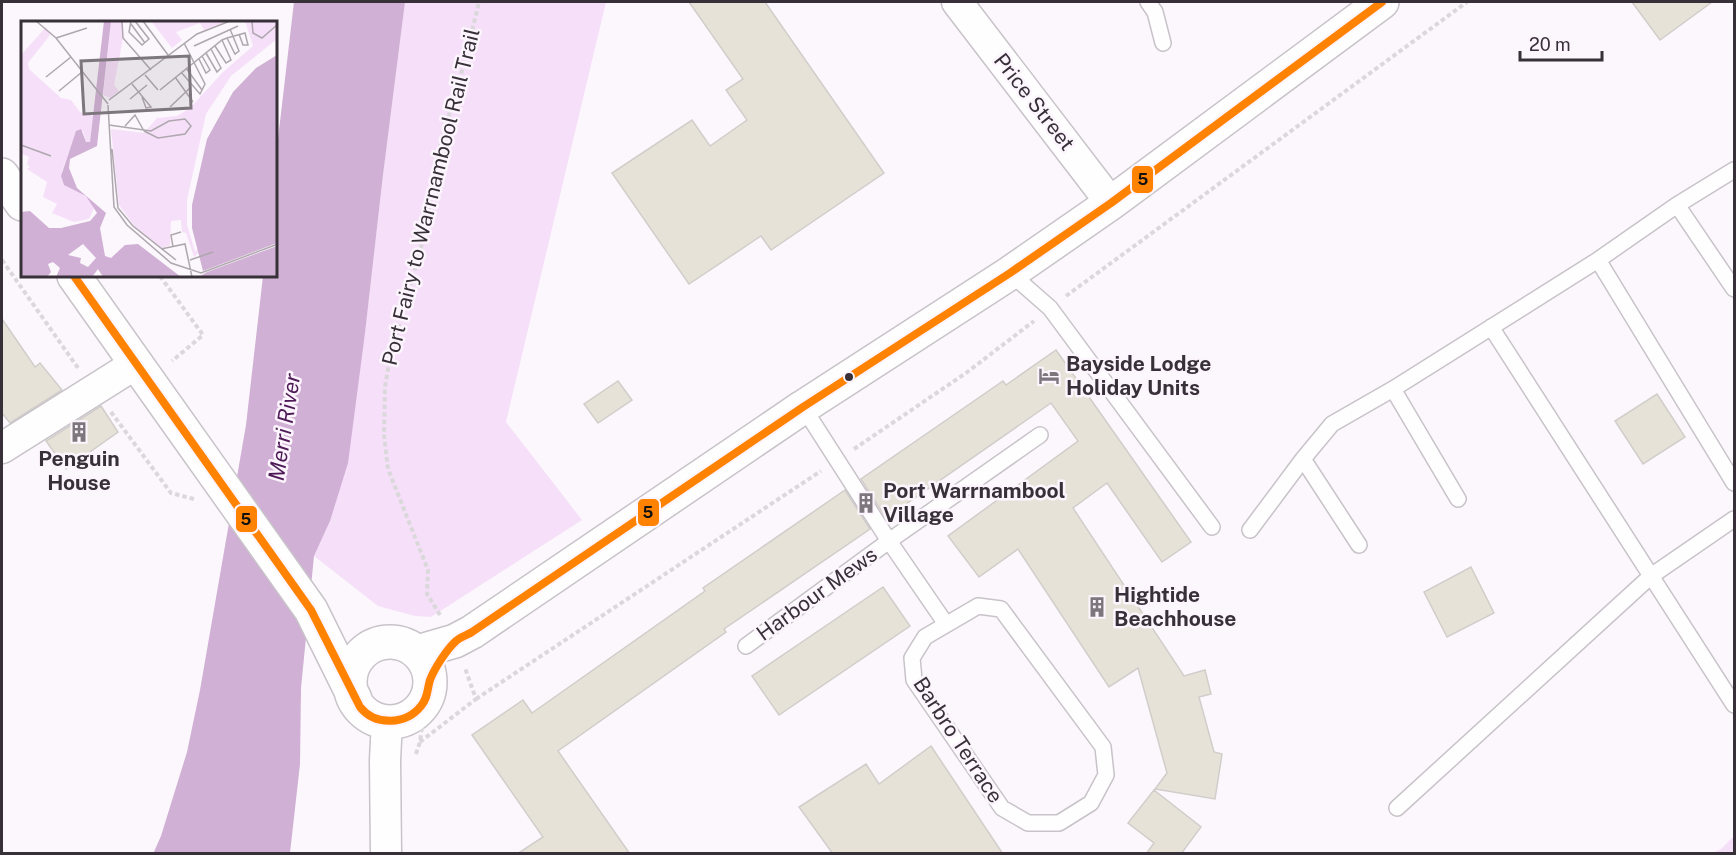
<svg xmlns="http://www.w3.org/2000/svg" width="1736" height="855" font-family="'Public Sans',sans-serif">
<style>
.green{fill:#f6dff9}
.water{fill:#d0b0d4}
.building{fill:#e7e2d8;stroke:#d1cdca;stroke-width:1.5}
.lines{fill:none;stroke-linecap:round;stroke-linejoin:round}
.lane-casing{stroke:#c8c3c9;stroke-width:18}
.street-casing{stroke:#c8c3c9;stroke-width:33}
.secondary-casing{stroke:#c8c3c9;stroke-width:36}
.path{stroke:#dad8da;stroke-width:4;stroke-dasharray:4.5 3;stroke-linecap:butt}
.lane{stroke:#fffeff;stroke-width:15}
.street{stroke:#fffeff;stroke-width:30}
.secondary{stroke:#fffeff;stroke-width:33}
.bus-1-casing{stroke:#fdf5fe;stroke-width:12}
.bus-1{stroke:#ff8200;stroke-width:8}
.bus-dot{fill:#383039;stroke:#fdf5fe;stroke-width:2}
.labels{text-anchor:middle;stroke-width:5;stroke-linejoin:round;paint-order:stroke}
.street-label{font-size:21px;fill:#383039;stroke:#fdf5fe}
.poi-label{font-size:21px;font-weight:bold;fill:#383039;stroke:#fdf5fe;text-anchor:start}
.water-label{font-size:22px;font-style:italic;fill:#4e1b56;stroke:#fdf5fe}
.inset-road{fill:none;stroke:#aea7ae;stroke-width:1.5}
.view{fill:#7d767d;fill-opacity:0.15;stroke:#7d767d;stroke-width:3}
.inset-edge{fill:none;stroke:#383039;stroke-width:3}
.line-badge{stroke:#fdf5fe;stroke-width:2}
.pale-badge-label{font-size:16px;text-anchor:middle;font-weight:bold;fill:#111}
</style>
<rect width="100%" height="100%" fill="#fcf7fc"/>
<path class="green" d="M405,2h201l-100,420 76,98 -151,97 -16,-1 -37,-10 -64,-50 16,-35 35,-188 18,-158z
M1734,836v17h-22l9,-4z"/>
<path class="water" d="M294,2h111l-22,173 -18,158 -17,130 -18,58 -16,35 -13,132 -1,76 -10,89 -137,1 8,-18 26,-84 13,-62 46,-265 17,-149h13v-120z"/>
<path class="building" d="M689,2h76l119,171 -113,77 -10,-14 -72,48 -77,-111 80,-53 18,26 37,-26 -21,-30 17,-11z
M1632,2h80l-52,38z
M2,319l33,48 5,-4 22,27 -52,33 -8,-10z
M1056,350l135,192 -29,20 -55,-79 -34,25 111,168 21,-6 6,24 -12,3 15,55 8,2 -7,45 -60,-10 12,-16 -29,-105 -29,19 -91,-138 -39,28 -31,-41 130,-95 -27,-38 -165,115 -25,-39 142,-98 3,4z
M618,381l14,19 -34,23 -14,-19z
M1657,394l28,43 -42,27 -28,-43z
M101,406l17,26 -52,37 -20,-28z
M845,490l25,39 -146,100 2,3 -168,119 72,103h-113l26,-17 -71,-102 51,-35 9,13 173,-122 -2,-3z
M1471,567l23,46 -47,24 -23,-45z
M883,587l27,39 -131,89 -27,-39z
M931,746l72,108h-170l-34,-47 67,-43 13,20z
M1154,790l47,37 -20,27h-35l8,-11 -26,-20z"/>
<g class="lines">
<g class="lane-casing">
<path id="lane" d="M1148,2l7,10 8,31
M1677,205l57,84
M1598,260l136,223
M1010,273l40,35 162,219
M1491,327l243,378
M1393,389l65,110
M803,407l86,134 57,83
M1303,459l56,86
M1250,530l53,-71 29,-35 61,-35 205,-129 79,-55 57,-35
M978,606l23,3 102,138 3,28 -15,28 -32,20h-31l-26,-15 -88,-128 -2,-22 13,-21z
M746,646l143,-105 151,-106
M1397,808l254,-232 83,-57"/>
</g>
<g class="street-casing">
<path id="street" d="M957,2l154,201
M2,448l135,-85
M386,854l-1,-94 2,-39"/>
</g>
<g class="secondary-casing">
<path id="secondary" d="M2,175l20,29
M74,276l237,334 44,89
M350 682a40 40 0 1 1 80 0a40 40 0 1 1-80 0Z
M417,652l38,-11 17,-9 331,-225 207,-134 101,-70 271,-201"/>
</g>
<path class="path" d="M2,260l76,108
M160,276l43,59 -31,26
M1066,296l401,-294
M111,412l60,81 23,6
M854,449l112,-76 68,-52
M440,615l-13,-21 1,-24 -40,-101 -4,-34 1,-48 6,-36 16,-52 17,-63 14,-84 26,-88 15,-62
M476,699l345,-228
M420,742l56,-43 -11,-31
M416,754l4,-12 5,-40"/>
<use href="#lane" class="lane"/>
<use href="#street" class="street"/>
<use href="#secondary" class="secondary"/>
<g class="bus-1-casing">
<path id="bus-1" d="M74,276l237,334 49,97c15,19 46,18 61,-1 7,-8 6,-16 9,-26 4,-11 17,-31 26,-39 4,-4 11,-6 16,-9l331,-225 207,-134 101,-70 271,-201"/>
</g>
<use href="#bus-1" class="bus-1"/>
</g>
<defs>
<g id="hotel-bare" transform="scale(1.62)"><path d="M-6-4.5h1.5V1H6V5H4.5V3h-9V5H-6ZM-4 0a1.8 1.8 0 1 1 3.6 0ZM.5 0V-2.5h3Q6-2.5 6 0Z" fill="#7d767d" stroke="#fdf5fe" stroke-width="2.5" paint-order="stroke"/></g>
<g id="building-bare" transform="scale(1.62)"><path d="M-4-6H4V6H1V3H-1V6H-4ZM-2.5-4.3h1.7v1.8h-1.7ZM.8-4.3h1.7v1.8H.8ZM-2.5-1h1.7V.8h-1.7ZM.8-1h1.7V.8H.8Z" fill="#7d767d" stroke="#fdf5fe" stroke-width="2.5" paint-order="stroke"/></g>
</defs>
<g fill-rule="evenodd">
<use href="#hotel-bare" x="1049" y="376"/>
<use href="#building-bare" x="79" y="432"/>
<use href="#building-bare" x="866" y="503"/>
<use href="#building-bare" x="1097" y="607"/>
</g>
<circle class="bus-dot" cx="849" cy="377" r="5"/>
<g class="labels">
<g class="street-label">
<text transform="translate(1034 102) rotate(52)" y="7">Price Street</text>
<text transform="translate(431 197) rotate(-76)" y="7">Port Fairy to Warrnambool Rail Trail</text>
<text transform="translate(817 594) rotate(-36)" y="7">Harbour Mews</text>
<text transform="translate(958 740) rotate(57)" y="7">Barbro Terrace</text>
</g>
<g class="poi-label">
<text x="1066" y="371">Bayside Lodge<tspan x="1066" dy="24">Holiday Units</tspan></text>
<text x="79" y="466" text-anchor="middle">Penguin<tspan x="79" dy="24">House</tspan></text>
<text x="883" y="498">Port Warrnambool<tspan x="883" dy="24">Village</tspan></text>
<text x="1114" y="602">Hightide<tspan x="1114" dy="24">Beachhouse</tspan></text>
</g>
<g class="water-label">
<text transform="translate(284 427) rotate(-81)" y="8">Merri River</text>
</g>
</g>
<g transform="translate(21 21)">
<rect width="256" height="256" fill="#fcf7fc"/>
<path d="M90,0h11l1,17 -9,47 5,6 -9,7 -7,-3zM130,0h77l-24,9 -4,-7 -24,9 6,8 -10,8zM224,0h32v18l-46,37 -25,38 -19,86v25l8,26 7,-2 -8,8 -8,-24 -4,-1 -1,-12 -10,1 -1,24 -8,3 -26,-20 -17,-23 -8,-76 33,4 13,-15 20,-2 13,-8 33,-36 30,-26zM25,6l4,8 -22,28 1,6 32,29 10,2 9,12 13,4 -3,26h-4l-3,-11 -8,4 -13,36 2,14 20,9 11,12 -6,13 -15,3 -22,-9 5,-9 -14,-7 4,-15 -20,-13 3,-2 -3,-3 2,-7 -8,-4v-98z" fill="#f6dff9"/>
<path d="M83,0h7l-14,125 -27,13 -1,9 8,20 29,25 -6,15 5,28 6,2 14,-13 13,-1 43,33h-78l-5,-8 -6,8h-36l4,-9 -7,-6 -5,2 3,8 -4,5h-26v-65l9,-1 19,17h12l29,-7 7,-8 -11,-17 -22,-11 -3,-9 15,-45 5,-2 5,13h4zM62,223l13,14 -8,9 -8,-4 1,-5 -13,-3zM256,34v188l-74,28 -11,-43v-23l15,-66 26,-47 23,-24zM256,225v31h-78l8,-5z" fill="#d0b0d4" fill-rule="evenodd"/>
<path class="inset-road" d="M15,0l20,17 52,66M101,0l1,17 28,32M110,0l-2,11 13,13 7,-6 -14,-18M122,0l25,34M231,0l1,12 9,5 16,-14M110,3l14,19M35,17l31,-10M206,17l8,16 4,-3 -9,-22M173,25l44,-20M194,25l11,17 5,-3 -9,-20M185,32l11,19 4,-4 -10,-19M178,38l7,14 4,-3 -8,-14M165,47l16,22M160,51l19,22 5,-10 -21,-41M124,54l13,15M25,56l25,-20M154,56l18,25M111,63l19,23 -5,1 -4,-11M139,69l62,-50 5,-2 18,-5 3,12h-5l-4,-11M38,70l23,-19M109,78l17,-14M88,79l88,-66 33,-13M87,84l6,102 13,18 44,38 30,10 77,-29M149,86l21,-20M88,104l42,6 18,-10 16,-2 6,7 -6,8 -27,4 -14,-7M104,105l10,-11 9,16M0,124l30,11M91,128l6,59 15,18 43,34M152,226l-2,-12 10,-3M140,228l24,-5 7,33M169,239l23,-8"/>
<path class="view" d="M168,35l2,52 -107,6 -3,-53z"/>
<rect width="256" height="256" class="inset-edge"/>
</g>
<g class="line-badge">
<rect x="1131" y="165" width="23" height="29" rx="6" fill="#ff8200"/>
<rect x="637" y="498" width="23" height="29" rx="6" fill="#ff8200"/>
<rect x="235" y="505" width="23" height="28" rx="6" fill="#ff8200"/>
</g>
<g class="pale-badge-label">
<text x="1143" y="185">5</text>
<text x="648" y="518">5</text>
<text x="246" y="525">5</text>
</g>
<rect width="1736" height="855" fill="none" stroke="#383039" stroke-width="6"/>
<path d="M1520 51v9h82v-9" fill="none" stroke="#383039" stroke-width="3"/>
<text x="1529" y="51" font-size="18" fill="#383039" stroke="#fdf5fe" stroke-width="4.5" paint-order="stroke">20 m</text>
</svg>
